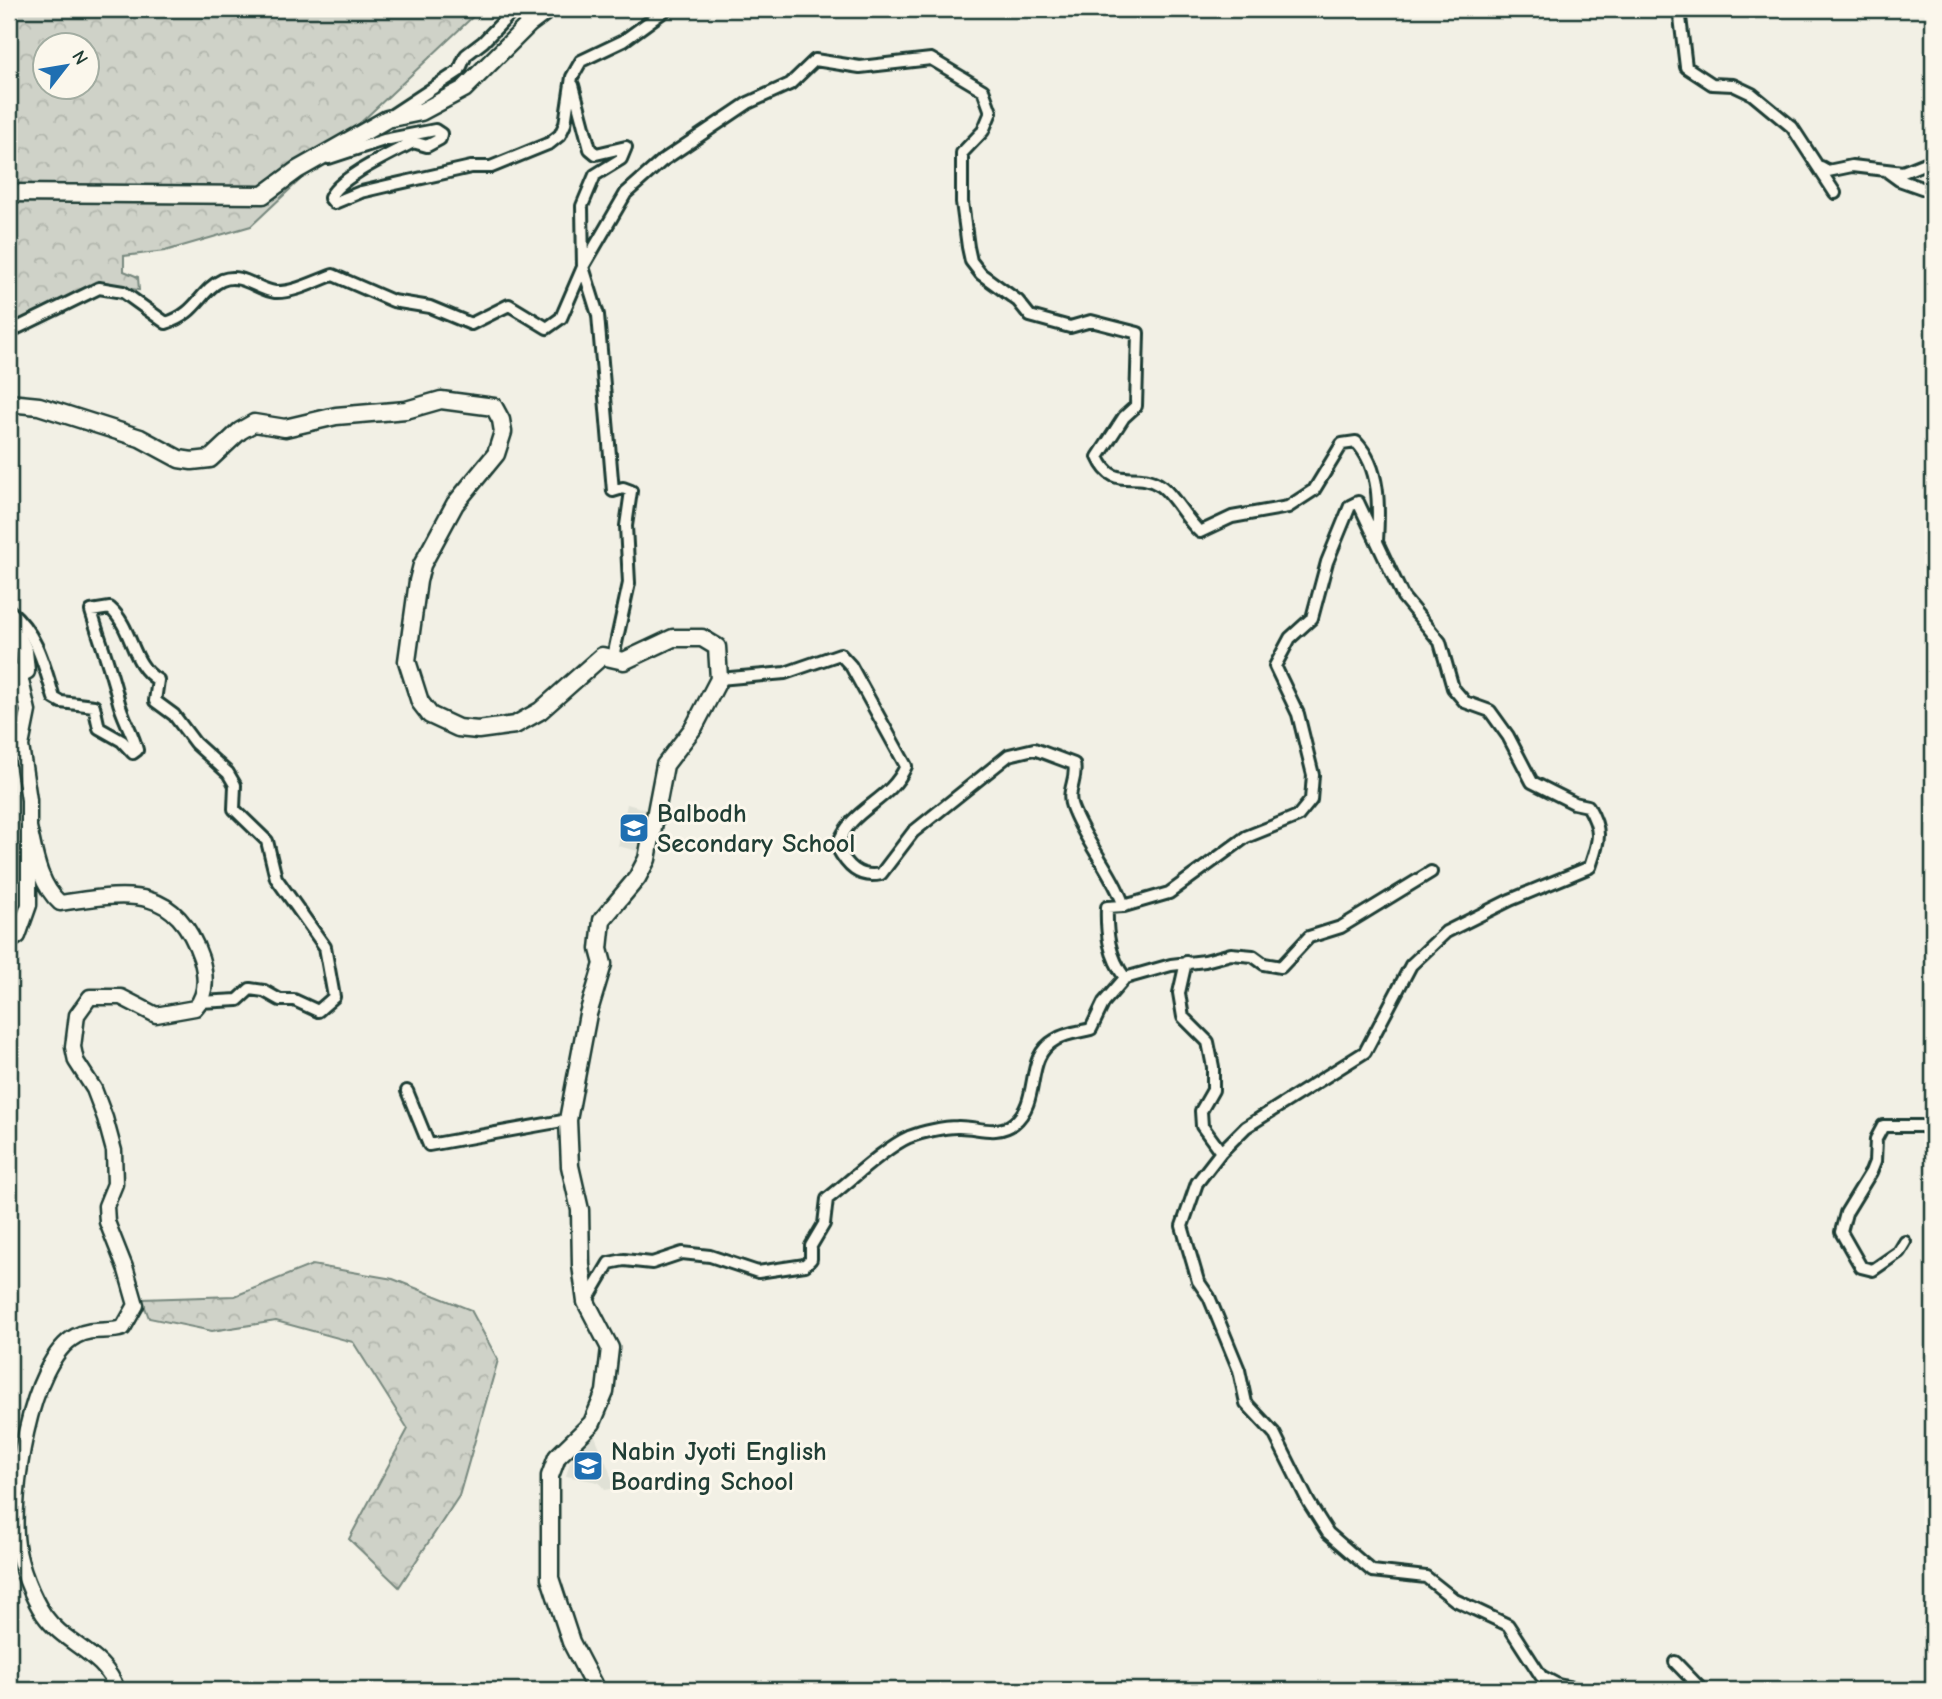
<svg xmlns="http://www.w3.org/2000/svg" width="1942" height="1699" font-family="'Comic Neue',sans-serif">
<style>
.built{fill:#e0e1d6}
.forest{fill:url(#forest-crowns);stroke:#77887e;stroke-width:2;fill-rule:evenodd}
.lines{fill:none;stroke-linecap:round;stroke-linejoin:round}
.minor-casing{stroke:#1f3d34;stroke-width:16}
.tertiary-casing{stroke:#1f3d34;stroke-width:19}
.secondary-casing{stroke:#1f3d34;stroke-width:21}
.minor{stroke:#fbf7ec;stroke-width:10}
.tertiary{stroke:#fbf7ec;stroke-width:14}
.secondary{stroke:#fbf7ec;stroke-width:16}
.labels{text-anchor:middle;stroke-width:6;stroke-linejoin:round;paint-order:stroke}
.poi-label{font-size:26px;font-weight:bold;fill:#1f3d34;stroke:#fbf7ec;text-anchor:start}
</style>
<defs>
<pattern id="forest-crowns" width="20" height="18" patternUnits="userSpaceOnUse" patternTransform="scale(1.75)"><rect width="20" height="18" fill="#cfd2c8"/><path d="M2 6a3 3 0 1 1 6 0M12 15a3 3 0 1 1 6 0" fill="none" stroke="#b1b5ac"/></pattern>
</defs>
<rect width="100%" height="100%" fill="#f2f0e5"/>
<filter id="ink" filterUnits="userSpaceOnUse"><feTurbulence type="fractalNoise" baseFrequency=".0143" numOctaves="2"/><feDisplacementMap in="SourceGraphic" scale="14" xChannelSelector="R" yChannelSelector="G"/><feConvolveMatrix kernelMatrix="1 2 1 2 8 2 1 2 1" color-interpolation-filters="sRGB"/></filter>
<g filter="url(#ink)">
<path class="built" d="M627,804l22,6 -7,42 -24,-6z
M595,1436l14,34 5,18 -9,2 -7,-8 -32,-6 4,-14 13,-18z"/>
<path class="forest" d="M9,9h472l-230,217 -86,25 -41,5v15l14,6 1,13 -45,-6 -54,27 -31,22zM46,46h42v42h-42z
M9,713l5,167 -5,14z
M312,1265l81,14 78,31 27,50 -39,136 -60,91 -50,-48 59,-110 -55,-87 -77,-21 -64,10 -63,-13 -7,-19 93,-3z"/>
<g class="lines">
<g class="minor-casing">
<path id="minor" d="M1679,9l7,58 26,17 21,1 19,9 40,33 43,66
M573,85l17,64 6,5 30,-7 -5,12 -26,16 -13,31 1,61 15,48 15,176 10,-3 8,3 -5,35 3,57 -16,74
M389,117l70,-46 7,-16 17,-13 32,-33
M329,158l55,-18 51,-10 6,4 -1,5 -13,7 -14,-4c-20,11 -76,36 -83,56l4,5 27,-11 30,-7 80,-18h20l59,-24 10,-8 5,-11 7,-47 9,-16 42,-20 44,-32
M1821,167l7,4 24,-5 51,6 30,-12
M1888,172l11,8 34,12
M9,332l90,-44 24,4 43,31c31,-9 34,-33 56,-43 20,-8 35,10 53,12 19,1 40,-11 58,-17l60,26 37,6 41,17 38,-19 38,23 14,-10 22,-51 43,-74 36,-32 86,-58 42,-19 25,-24 45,7 71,-8 52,31 8,22 -8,19 -21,22v49l6,45 3,14 10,13 37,27 12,15 40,11 21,-6 47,12 -2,73 -12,11 -26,40c16,36 37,11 63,29 13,9 25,34 39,46l32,-15 56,-10 26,-17 28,-46 14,-2c25,26 23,66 21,99
M9,610c28,23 35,55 45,88l7,4 33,4 5,22 23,13 11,12 4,-3c-4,-17 -15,-33 -19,-51 -7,-30 -18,-58 -27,-88l19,-3c23,20 21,57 48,72l-3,21 19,14 21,28 33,30 7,12 -1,24 33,32 9,37 49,69 9,50 -16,14 -24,-11h-14l-16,-9 -14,-2 -12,11 -38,2
M719,679l66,-6 55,-19 11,12 55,100c-17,38 -55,40 -69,81 10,19 22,32 44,27l32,-42 96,-77 25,-6 40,15c4,15 -8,27 -2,43 13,35 40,64 52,99l45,-13 77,-56 52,-21 13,-16 2,-25 -15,-61 -23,-48 15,-28 22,-20 15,-56 23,-56 8,-4 45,95 37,45 13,46 12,14 25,9 18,25 24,46 42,21 14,3c15,26 11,34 2,61l-80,33 -64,32 -35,33 -46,87 -119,75 -25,25 -24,31 -15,43 16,55 11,16 30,73 7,33 28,30 35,70 19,30 44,38 54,6 29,23 53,25 33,51 17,9 27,5
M1186,962l-7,31 4,24 25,25 5,25v23l-12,21 1,15 19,26
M1125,978l46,-13 34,-4 26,-7 22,2 11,8 17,3 28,-30 32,-10 90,-55
M407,1091l22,54 139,-25
M1905,1242l-6,10 -26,18 -12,-3 -20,-35 5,-19 25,-41 4,-10 1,-23 7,-13h38l12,4
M586,1302l23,-39 15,-3 28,3 30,-10 28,3 48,16 47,-7 6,-6v-13l13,-22 3,-25c22,-17 59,-52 82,-62 13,-5 35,-10 48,-10 19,-1 40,10 57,-4 28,-23 9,-65 41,-83 10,-7 24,-8 36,-11l13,-27 21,-24c-16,-22 -19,-45 -18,-71l17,-1
M1675,1662l27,28"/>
</g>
<g class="tertiary-casing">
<path id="tertiary" d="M29,827c6,27 10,57 31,76 65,-9 115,-21 141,55 5,17 7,36 -6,50l-39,7 -35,-18h-31l-13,18 -4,32 3,14 18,28 11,29 9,33 1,33 -9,22 1,16 19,48 10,35 -13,23c-15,5 -31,-1 -47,8 -47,25 -66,161 -59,209 3,22 15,52 27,70 21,30 61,38 73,75
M9,942l9,-6 11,-31v-105l-8,-54 7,-35 -9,-39"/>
</g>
<g class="secondary-casing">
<path id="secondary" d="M9,193l254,2 34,-25 90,-51 34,-7 43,-23 65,-65 20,-15
M9,403l30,3 101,32 39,21 13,2 18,-2 30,-28 14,-8 31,5 51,-12 70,-6 35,-10 53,7 7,13 2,12 -7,22 -41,50 -33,61 -4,16 -11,80 13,41 10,13 28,13 20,2 37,-5 25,-14 62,-55 22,5 49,-23h29l15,9 2,32 -25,48 -29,38 -18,94 -10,19 -35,42 -3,29 4,15 -15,50 -20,106 2,46 10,44 1,55 5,37 24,46 -5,44 -13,31 -35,34 -7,19v102l21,64 25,48
M9,619l15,32 2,20 -11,5 -6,-8"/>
</g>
<use href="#minor" class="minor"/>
<use href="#tertiary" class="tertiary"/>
<use href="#secondary" class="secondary"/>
</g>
</g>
<defs>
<g id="school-square" transform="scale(1.575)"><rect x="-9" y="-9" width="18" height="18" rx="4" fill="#1f6fb2" stroke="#fbf7ec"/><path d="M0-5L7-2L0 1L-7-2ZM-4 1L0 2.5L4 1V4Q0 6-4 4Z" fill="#fff"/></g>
</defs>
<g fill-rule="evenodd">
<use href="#school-square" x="634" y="828"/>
<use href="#school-square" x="588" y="1466"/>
</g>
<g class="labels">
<g class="poi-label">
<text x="657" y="822">Balbodh<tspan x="657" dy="30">Secondary School</tspan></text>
<text x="611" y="1460">Nabin Jyoti English<tspan x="611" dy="30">Boarding School</tspan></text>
</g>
</g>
<rect width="1942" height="1699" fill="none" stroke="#fbf7ec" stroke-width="35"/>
<rect x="18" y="18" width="1907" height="1664" fill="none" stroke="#1f3d34" stroke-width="2.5" filter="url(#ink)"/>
<g transform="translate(66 66) rotate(59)"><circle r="33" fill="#fbf7ec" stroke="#a3ada2" stroke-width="2"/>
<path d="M0-5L12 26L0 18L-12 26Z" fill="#1f6fb2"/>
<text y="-10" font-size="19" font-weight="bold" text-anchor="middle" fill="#1f3d34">N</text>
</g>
</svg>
